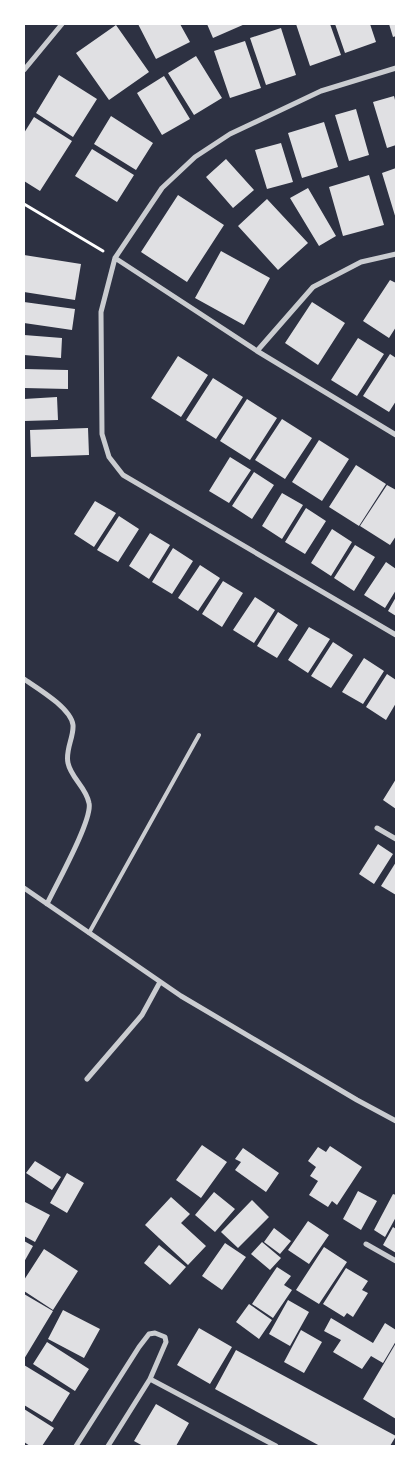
<svg xmlns="http://www.w3.org/2000/svg" width="420" height="1470" font-family="Manrope,sans-serif">
<style>
.building{fill:#e0e0e3}
.lines{fill:none;stroke-linecap:round;stroke-linejoin:round}
.path{stroke:#fff;stroke-width:3}
.service{stroke:#caccd0;stroke-width:4}
.minor{stroke:#caccd0;stroke-width:5}
</style>
<rect width="100%" height="100%" fill="#2d3142"/>
<path class="building" d="M138,24h42l10,18 -34,17z
M207,24h38l-32,14z
M296,24h34l11,31 -31,11z
M335,24h35l6,18 -31,11z
M389,24h7v12l-3,1z
M116,25l33,47 -40,28 -33,-47z
M281,28l15,47 -30,10 -16,-47z
M245,41l16,47 -31,10 -16,-47z
M196,56l26,42 -28,17 -26,-42z
M59,75l38,24 -24,38 -37,-24z
M164,76l26,43 -28,16 -25,-42z
M394,96l2,8v41l-9,3 -14,-46z
M356,109l13,46 -20,6 -14,-46z
M111,116l42,27 -17,27 -42,-26z
M34,117l38,24 -32,50 -16,-10v-48z
M324,122l14,45 -36,11 -14,-45z
M281,143l12,39 -26,7 -12,-39z
M92,149l42,26 -17,27 -42,-26z
M226,159l28,31 -21,18 -27,-31z
M396,168v51l-14,-46z
M369,175l15,50 -41,11 -14,-49z
M308,188l28,48 -17,10 -29,-48z
M178,195l46,30 -37,57 -46,-30z
M267,199l41,44 -30,27 -40,-44z
M221,251l49,27 -26,47 -49,-27z
M24,255l57,9 -6,36 -51,-8z
M390,280l6,3v44l-7,11 -26,-17z
M24,302l51,7 -3,21 -48,-7z
M312,302l33,21 -27,42 -33,-22z
M24,335l38,3 -1,20 -37,-3z
M358,338l26,16 -27,42 -26,-16z
M390,354l6,4v43l-7,11 -26,-16z
M178,356l30,19 -27,42 -30,-19z
M24,369l44,1v19l-44,-1z
M213,378l30,19 -27,42 -30,-19z
M57,397l1,23 -34,1v-22z
M247,399l30,19 -27,42 -30,-19z
M282,419l30,19 -27,41 -30,-19z
M88,428l1,27 -58,2 -1,-27z
M319,440l30,19 -27,42 -30,-19z
M230,457l21,13 -22,33 -20,-12z
M356,465l30,19 -27,42 -30,-19z
M254,472l20,13 -22,34 -20,-13z
M387,485l9,5v46l-6,9 -30,-19z
M282,493l21,12 -21,34 -20,-13z
M95,501l21,12 -22,34 -20,-13z
M306,508l20,13 -21,33 -20,-12z
M119,516l20,13 -21,33 -21,-12z
M332,529l20,13 -21,34 -20,-13z
M150,533l20,12 -21,34 -20,-13z
M355,545l20,12 -21,34 -20,-13z
M173,548l20,13 -21,33 -20,-12z
M386,562l10,7v21l-11,18 -21,-13z
M200,565l20,13 -22,33 -20,-13z
M223,581l20,12 -21,34 -20,-13z
M255,597l20,13 -21,33 -21,-13z
M396,597v19l-8,-5z
M278,612l20,13 -21,33 -20,-12z
M309,627l21,12 -22,34 -20,-13z
M333,642l20,13 -22,33 -20,-12z
M364,658l20,13 -21,33 -21,-12z
M387,674l9,6v23l-10,17 -20,-13z
M396,779v30l-13,-9z
M378,844l15,10 -19,30 -15,-10z
M396,862v33l-15,-9z
M202,1145l25,17 -26,36 -25,-18z
M330,1146l32,21 -25,38 -5,-4 -4,6 -19,-12 9,-14 -8,-5 6,-9 -8,-6 10,-14 8,5z
M243,1148l36,25 -13,19 -31,-22 6,-8 -6,-3z
M35,1161l26,16 -9,13 -26,-17z
M67,1173l17,10 -17,30 -17,-10z
M358,1191l19,10 -16,29 -18,-11z
M214,1192l21,17 -20,23 -20,-17z
M393,1194l3,1v22l-11,20 -11,-7z
M171,1197l19,17 -9,9 25,23 -18,19 -43,-40z
M252,1200l17,17 -31,31 -17,-16z
M25,1202l25,13 -15,27 -11,-6z
M308,1221l21,14 -20,29 -21,-14z
M393,1227l3,2v24l-13,-8z
M274,1228l17,13 -11,13 -16,-12z
M24,1241l9,5 -9,16z
M262,1242l19,16 -11,12 -19,-16z
M225,1243l21,14 -24,33 -20,-14z
M159,1245l27,22 -16,18 -26,-22z
M324,1247l23,15 -28,42 -23,-14z
M44,1249l34,22 -25,39 -29,-19v-11z
M277,1267l14,9 -7,9 8,5 -19,28 -21,-14z
M346,1268l22,13 -6,9 6,3 -15,24 -6,-4 -3,4 -21,-13z
M24,1294l29,17 -29,48z
M288,1300l21,12 -19,34 -21,-12z
M249,1304l23,16 -13,19 -23,-17z
M63,1310l37,19 -16,29 -36,-19z
M331,1318l42,25 12,-20 11,7v11l-13,22 -12,-7 -9,13 -29,-17 8,-12 -17,-9z
M199,1328l33,19 -22,37 -33,-19z
M301,1330l21,12 -18,31 -20,-11z
M47,1342l42,27 -14,22 -42,-27z
M396,1343v76l-33,-20z
M236,1350l160,86 -6,10h-70l-105,-57z
M24,1365l46,28 -18,29 -28,-17z
M156,1404l33,19 -13,23h-33l-9,-5z
M24,1409l30,19 -12,18h-12l-6,-4z"/>
<g class="lines">
<path class="path" d="M24,204l79,47"/>
<path class="service" d="M89,933l110,-198"/>
<path class="minor" d="M396,68l-75,23 -91,43 -35,23 -33,31 -47,70 -14,54 1,122 7,23 14,18 273,160
M24,70l38,-46
M115,258l142,93 139,84
M257,351l56,-64 48,-25 35,-8
M24,679c13,9 47,29 49,46 1,12 -8,25 -5,38 3,15 18,24 21,40 4,16 -33,82 -42,101
M377,828l19,11
M24,888l157,108 176,104 39,21
M87,1079l55,-64 18,-33
M366,1244l30,17
M150,1379l126,67
M76,1446l63,-99 10,-13 6,-1 10,4 1,5 -16,37 -42,67"/>
</g>
<rect width="420" height="1470" fill="none" stroke="#ffffff" stroke-width="50"/>
</svg>
